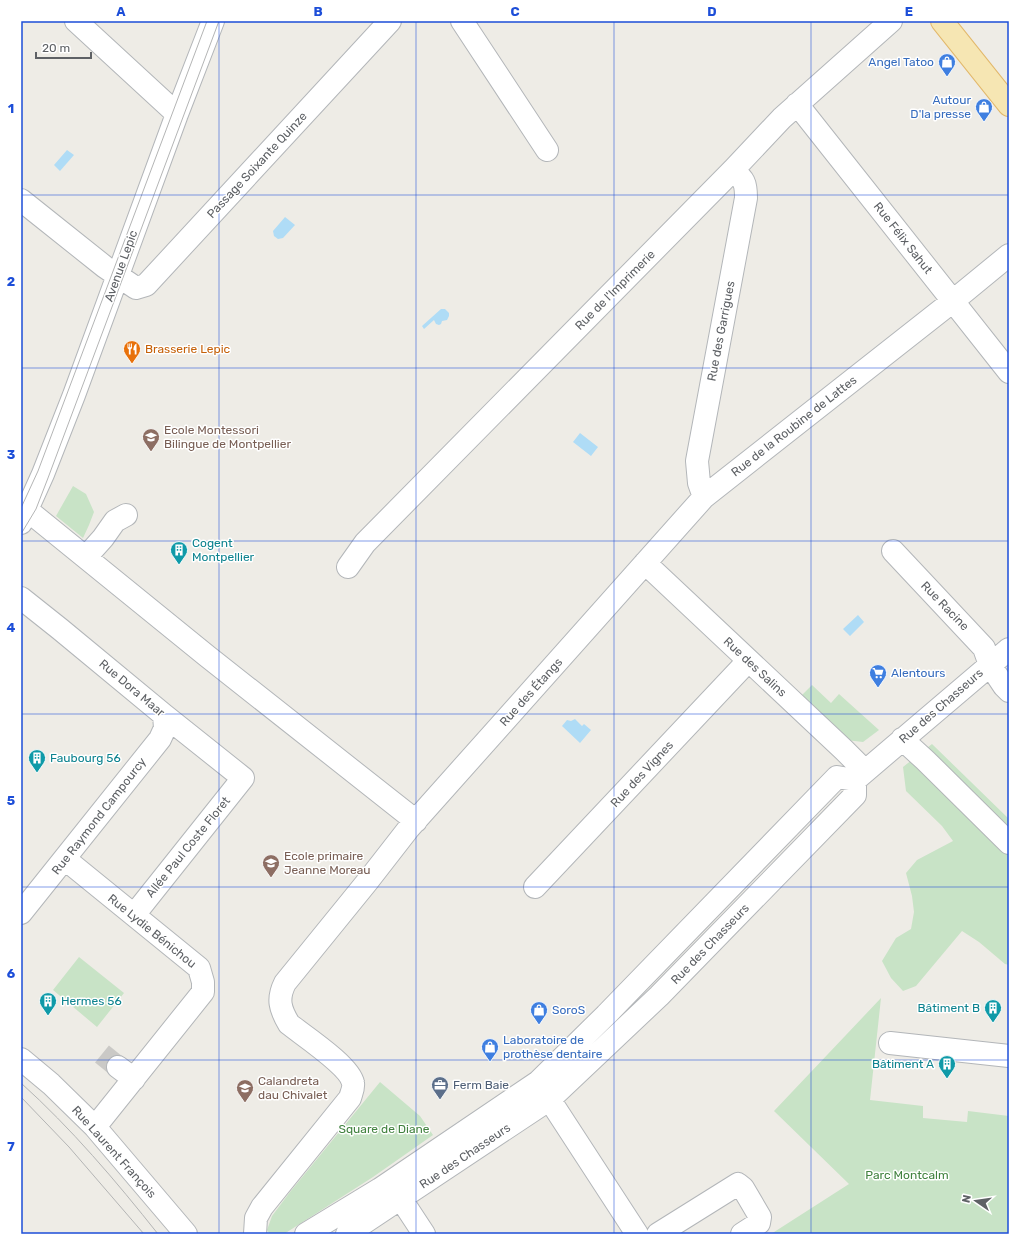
<svg xmlns="http://www.w3.org/2000/svg" width="1030" height="1255" font-family="Rubik,sans-serif">
<style>
.green{fill:#c8e3c6}
.water{fill:#afdcf6}
.lines{fill:none;stroke-linecap:round;stroke-linejoin:round}
.minor-tunnel{stroke:#cac9c6;stroke-width:22;stroke-dasharray:22 11;stroke-linecap:butt}
.minor-casing{stroke:#b3b6b9;stroke-width:24}
.major-casing{stroke:#e2b86b;stroke-width:24}
.minor{stroke:#fff;stroke-width:22}
.major{stroke:#f6e6b3;stroke-width:22}
.tram{stroke:#b4b5b5;stroke-width:1}
.grid{fill:none;stroke:#1d4ed8;stroke-width:1;stroke-opacity:0.55}
.labels{text-anchor:middle;stroke-width:3;stroke-linejoin:round;paint-order:stroke}
.shop-label{font-size:12px;fill:#366cbe;stroke:#fff;text-anchor:start}
.street-label{font-size:12px;fill:#5e6165;stroke:#fff}
.food-label{font-size:12px;fill:#c56008;stroke:#fff;text-anchor:start}
.education-label{font-size:12px;fill:#785e54;stroke:#fff;text-anchor:start}
.culture-label{font-size:12px;fill:#0d838f;stroke:#fff;text-anchor:start}
.service-label{font-size:12px;fill:#4e5e75;stroke:#fff;text-anchor:start}
.park-label{font-size:12px;fill:#41823f;stroke:#fff}
.neatline{fill:none;stroke:#1d4ed8;stroke-width:1.5}
.grid-label{font-size:13px;text-anchor:middle;font-weight:bold;fill:#1d4ed8}
</style>
<rect width="100%" height="100%" fill="#eeece6"/>
<path class="green" d="M73,486l13,8 8,18 -5,13 -6,13 -27,-22z
M812,685l19,18 8,-9 40,36 -16,12 -17,-2 -45,-44z
M932,744l77,75v146l-4,-1 -26,-22 -17,-11 -46,55 -13,5 -12,-13 -9,-17 14,-23 15,-9 3,-17 -2,-16 -6,-23 11,-13 36,-19 -11,-15 -36,-35 -3,-24z
M79,957l45,36 -27,34 -44,-37z
M881,998l-11,102 53,6v12l44,4 1,-11 41,5v118h-238l78,-50 -75,-73z
M380,1082l40,34 13,19 -60,42 -89,57h-14l-3,-4 5,-14 18,-24z"/>
<path class="water" d="M67,150l7,5 -14,16 -6,-6z
M285,217l10,8 -12,13 -5,1 -4,-3 -1,-5z
M441,309h4l4,4v3l-2,4 -5,1 -1,3 -2,1 -3,-1 -2,-4 -10,9 -2,-3z
M580,433l18,14 -7,9 -18,-14z
M858,615l6,7 -14,14 -7,-7z
M575,719l7,7 2,-2 7,6 -11,13 -18,-17 5,-6 4,1z"/>
<g class="lines">
<path class="minor-tunnel" d="M102,1054l16,13"/>
<g class="minor-casing">
<path id="minor" d="M76,21l101,93
M462,21l85,129
M797,104l212,268
M21,200l84,67 31,21 10,-3 244,-264
M704,497l-5,-14 -2,-22 49,-263c0,-16 -2,-18 -13,-28
M21,505l186,151 209,165
M21,523l22,-49 31,-79 103,-281 36,-93
M893,551l91,97 6,17 14,21 5,5
M86,557l17,-19 12,-17 11,-6
M645,563l199,187 21,21
M348,567l17,-24 368,-373 49,-52 109,-97
M21,598l39,31 104,86 79,63 -109,137
M902,739l23,21 84,83
M65,859l134,109 4,14v10l-108,135
M535,887l213,-226
M21,913l139,-174 5,-11 -1,-13
M890,1043l119,13
M21,1059l30,25 44,43 91,107
M118,1067l16,12
M542,1088l95,146
M394,1186l7,13 23,35
M255,1234l1,-16 6,-11 88,-109c1,-4 4,-10 3,-15 -3,-17 -49,-47 -64,-59 -9,-15 -12,-25 -4,-41l82,-101 42,-54 295,-331 249,-196 56,-46
M306,1234l74,-45 158,-107 68,-67 231,-238 18,3 154,-131
M347,1234l203,-135 109,-103 196,-201v-15
M658,1234l80,-50 5,4 17,29 -1,6 -17,11"/>
</g>
<g class="major-casing">
<path id="major" d="M942,21l67,84"/>
</g>
<use href="#minor" class="minor"/>
<use href="#major" class="major"/>
<path class="tram" d="M21,508l17,-37 169,-450
M21,534l15,-25 12,-31 171,-457
M21,1083c50,45 95,98 137,151
M21,1097l48,50 75,87"/>
</g>
<path class="grid" d="M219,21v1213M416,21v1213M614,21v1213M811,21v1213M21,195h988M21,368h988M21,541h988M21,714h988M21,887h988M21,1060h988"/>
<defs>
<g id="shop-pin" transform="scale(0.9)"><path d="M0 17L-7.5 6A9.5 9.5 0 1 1 7.5 6Z" fill="#3f7fe0" stroke="#fff"/><path d="M-5-2.5h2.3a2.7 3.5 0 0 1 5.4 0H5L5.5 6h-11ZM-1.5-2.5h3a1.5 2.3 0 0 0-3 0Z" fill="#fff"/></g>
<g id="restaurant-pin" transform="scale(0.9)"><path d="M0 17L-7.5 6A9.5 9.5 0 1 1 7.5 6Z" fill="#e8710a" stroke="#fff"/><path d="M-5-6h1v4h1v-4h1v4h1v-4h1v5L-1.5 .5V6h-2V.5L-5-1ZM5-6V6H3V1.5H1.5Q1.5-4 5-6Z" fill="#fff"/></g>
<g id="school-pin" transform="scale(0.9)"><path d="M0 17L-7.5 6A9.5 9.5 0 1 1 7.5 6Z" fill="#8d6e63" stroke="#fff"/><path d="M0-5L7-2L0 1L-7-2ZM-4 1L0 2.5L4 1V4Q0 6-4 4Z" fill="#fff"/></g>
<g id="building-pin" transform="scale(0.9)"><path d="M0 17L-7.5 6A9.5 9.5 0 1 1 7.5 6Z" fill="#0f9aa8" stroke="#fff"/><path d="M-4-6H4V6H1V3H-1V6H-4ZM-2.5-4.3h1.7v1.8h-1.7ZM.8-4.3h1.7v1.8H.8ZM-2.5-1h1.7V.8h-1.7ZM.8-1h1.7V.8H.8Z" fill="#fff"/></g>
<g id="supermarket-pin" transform="scale(0.9)"><path d="M0 17L-7.5 6A9.5 9.5 0 1 1 7.5 6Z" fill="#3f7fe0" stroke="#fff"/><path d="M-6-5.5h2.5l.6 2H6L4.5 2H-2.5L-4.4-4H-6ZM-1.5 3.2a1.3 1.3 0 1 0 .1 0ZM3 3.2a1.3 1.3 0 1 0 .1 0Z" fill="#fff"/></g>
<g id="office-pin" transform="scale(0.9)"><path d="M0 17L-7.5 6A9.5 9.5 0 1 1 7.5 6Z" fill="#5c6f8a" stroke="#fff"/><path d="M-6-3h4V-5.5h4V-3h4V5H-6ZM-1-4.5V-3h2v-1.5ZM-6 0V1H6V0Z" fill="#fff"/></g>
</defs>
<g fill-rule="evenodd">
<use href="#shop-pin" x="947" y="62"/>
<use href="#shop-pin" x="984" y="107"/>
<use href="#restaurant-pin" x="132" y="349"/>
<use href="#school-pin" x="151" y="437"/>
<use href="#building-pin" x="179" y="550"/>
<use href="#supermarket-pin" x="878" y="673"/>
<use href="#building-pin" x="37" y="758"/>
<use href="#school-pin" x="271" y="863"/>
<use href="#building-pin" x="48" y="1001"/>
<use href="#building-pin" x="993" y="1008"/>
<use href="#shop-pin" x="539" y="1010"/>
<use href="#shop-pin" x="490" y="1047"/>
<use href="#building-pin" x="947" y="1064"/>
<use href="#office-pin" x="440" y="1085"/>
<use href="#school-pin" x="245" y="1088"/>
</g>
<g class="labels">
<g class="shop-label">
<text x="934" y="66" text-anchor="end">Angel Tatoo</text>
<text x="971" y="104" text-anchor="end">Autour<tspan x="971" dy="14">D'la presse</tspan></text>
<text x="891" y="677">Alentours</text>
<text x="552" y="1014">SoroS</text>
<text x="503" y="1044">Laboratoire de<tspan x="503" dy="14">prothèse dentaire</tspan></text>
</g>
<g class="street-label">
<text transform="translate(257 165) rotate(-47)" y="4">Passage Soixante Quinze</text>
<text transform="translate(903 238) rotate(52)" y="4">Rue Félix Sahut</text>
<text transform="translate(121 266) rotate(-70)" y="4">Avenue Lepic</text>
<text transform="translate(615 290) rotate(-45)" y="4">Rue de l'Imprimerie</text>
<text transform="translate(721 331) rotate(-79)" y="4">Rue des Garrigues</text>
<text transform="translate(794 426) rotate(-38)" y="4">Rue de la Roubine de Lattes</text>
<text transform="translate(945 606) rotate(46)" y="4">Rue Racine</text>
<text transform="translate(755 667) rotate(43)" y="4">Rue des Salins</text>
<text transform="translate(132 688) rotate(40)" y="4">Rue Dora Maar</text>
<text transform="translate(531 692) rotate(-48)" y="4">Rue des Étangs</text>
<text transform="translate(941 706) rotate(-41)" y="4">Rue des Chasseurs</text>
<text transform="translate(642 774) rotate(-47)" y="4">Rue des Vignes</text>
<text transform="translate(99 816) rotate(-52)" y="4">Rue Raymond Campourcy</text>
<text transform="translate(188 847) rotate(-51)" y="4">Allée Paul Coste Floret</text>
<text transform="translate(152 931) rotate(39)" y="4">Rue Lydie Bénichou</text>
<text transform="translate(710 944) rotate(-46)" y="4">Rue des Chasseurs</text>
<text transform="translate(114 1152) rotate(48)" y="4">Rue Laurent François</text>
<text transform="translate(465 1156) rotate(-34)" y="4">Rue des Chasseurs</text>
</g>
<g class="food-label">
<text x="145" y="353">Brasserie Lepic</text>
</g>
<g class="education-label">
<text x="164" y="434">Ecole Montessori<tspan x="164" dy="14">Bilingue de Montpellier</tspan></text>
<text x="284" y="860">Ecole primaire<tspan x="284" dy="14">Jeanne Moreau</tspan></text>
<text x="258" y="1085">Calandreta<tspan x="258" dy="14">dau Chivalet</tspan></text>
</g>
<g class="culture-label">
<text x="192" y="547">Cogent<tspan x="192" dy="14">Montpellier</tspan></text>
<text x="50" y="762">Faubourg 56</text>
<text x="61" y="1005">Hermes 56</text>
<text x="980" y="1012" text-anchor="end">Bâtiment B</text>
<text x="934" y="1068" text-anchor="end">Bâtiment A</text>
</g>
<g class="service-label">
<text x="453" y="1089">Ferm Baie</text>
</g>
<g class="park-label">
<text x="384" y="1133">Square de Diane</text>
<text x="907" y="1179">Parc Montcalm</text>
</g>
</g>
<rect width="1030" height="1255" fill="none" stroke="#ffffff" stroke-width="44"/>
<g transform="translate(976 1201) rotate(283)" stroke="#ffffff" stroke-width="3" paint-order="stroke">
<path d="M0-3L7 15L0 10L-7 15Z" fill="#5e6165"/>
<text y="-6" font-size="11" font-weight="bold" text-anchor="middle" fill="#5e6165">N</text>
</g>
<path d="M36 52v6h55v-6" fill="none" stroke="#5e6165" stroke-width="2"/>
<text x="42" y="52" font-size="12" fill="#5e6165" stroke="#ffffff" stroke-width="3" paint-order="stroke">20 m</text>
<rect x="22" y="22" width="986" height="1211" class="neatline"/>
<g class="grid-label">
<text x="121" y="16">A</text>
<text x="318" y="16">B</text>
<text x="515" y="16">C</text>
<text x="712" y="16">D</text>
<text x="909" y="16">E</text>
<text x="11" y="113">1</text>
<text x="11" y="286">2</text>
<text x="11" y="459">3</text>
<text x="11" y="632">4</text>
<text x="11" y="805">5</text>
<text x="11" y="978">6</text>
<text x="11" y="1151">7</text>
</g>
</svg>
